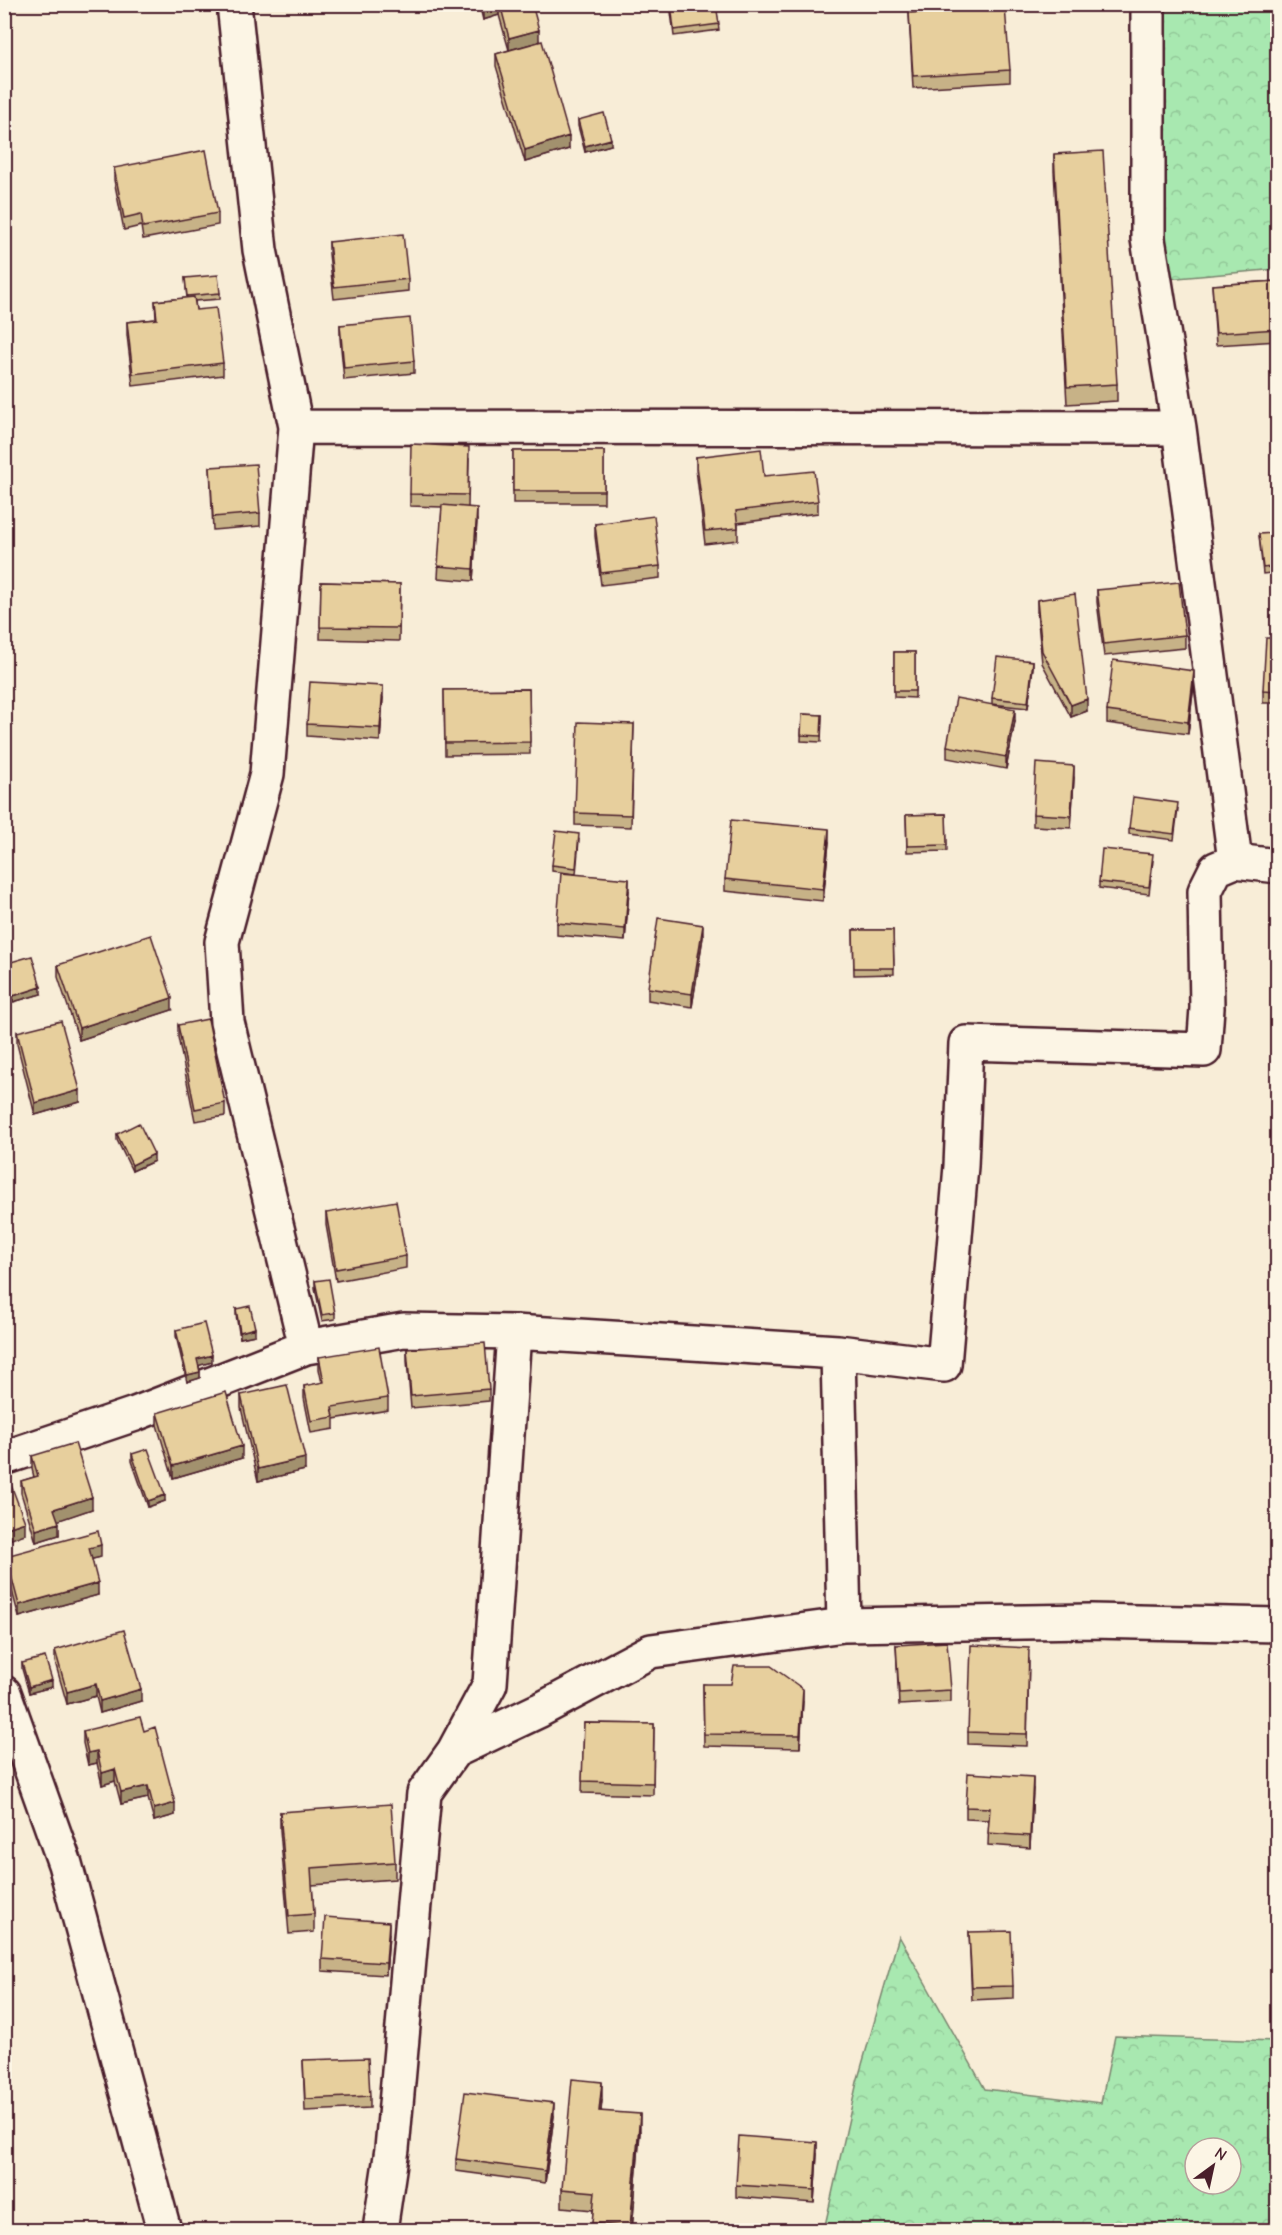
<svg xmlns="http://www.w3.org/2000/svg" width="1282" height="2235" font-family="'Comic Neue',sans-serif">
<style>
.forest{fill:url(#forest-crowns);stroke:#79846e;stroke-width:1.5;fill-rule:evenodd}
.lines{fill:none;stroke-linecap:round;stroke-linejoin:round}
.street-casing{stroke:#4a1f2b;stroke-width:38}
.street{stroke:#fcf5e5;stroke-width:33}
.wall{fill:#c7b287;stroke:#4a1f2b;stroke-width:1.5}
.shaded-wall{fill:#a2916e;stroke:#4a1f2b;stroke-width:1.5}
.building{fill:#e7cf9d;stroke:#4a1f2b;stroke-width:1.5}
</style>
<defs>
<pattern id="forest-crowns" width="20" height="18" patternUnits="userSpaceOnUse" patternTransform="scale(1.5)"><rect width="20" height="18" fill="#a8e8b0"/><path d="M2 6a3 3 0 1 1 6 0M12 15a3 3 0 1 1 6 0" fill="none" stroke="#92c798"/></pattern>
</defs>
<rect width="100%" height="100%" fill="#f8edd7"/>
<filter id="ink" filterUnits="userSpaceOnUse"><feTurbulence type="fractalNoise" baseFrequency=".0167" numOctaves="2"/><feDisplacementMap in="SourceGraphic" scale="12" xChannelSelector="R" yChannelSelector="G"/><feConvolveMatrix kernelMatrix="1 2 1 2 8 2 1 2 1" color-interpolation-filters="sRGB"/></filter>
<g filter="url(#ink)">
<path class="forest" d="M1161,5h116v264l-110,10z
M899,1936l86,153 116,14 14,-67 162,5v189h-453l33,-148zM1195,2148h36v36h-36z"/>
<g class="lines">
<g class="street-casing">
<path id="street" d="M234,4l26,246 36,177 -29,347 -45,168 5,80 79,325
M1148,4v235l31,189 56,433
M296,427l883,1
M838,1352l6,273
M4,1458l131,-44 171,-67 98,-17 110,2 324,20 106,13 17,-199 5,-123 238,7 3,-42 -2,-117 11,-22 19,-8 43,5
M4,1693l61,171 99,366
M454,1751l86,-41 111,-59 193,-26 247,-4 187,4
M380,2230l12,-81 32,-356 30,-42 36,-67 24,-352"/>
</g>
<use href="#street" class="street"/>
</g>
<path class="wall" d="M479,4h53l7,38 30,107 -44,13 -29,-96v-12l13,-4 -10,-35 -16,5z
M670,4h46l3,26 -45,6z
M909,13l101,57v12l-97,6z
M578,120l33,25 -26,7 -7,-26z
M1054,154l63,230v17l-50,3 -13,-233z
M114,168l104,45v12l-75,14 -2,-13 -17,4 -10,-50z
M329,242l79,37v12l-74,8 -5,-45z
M185,278l35,15v6l-25,2 1,9 27,53v12l-90,11 -6,-51v-13l29,-3 -1,-18 32,-3z
M1278,281v60l-62,4 -4,-60z
M340,325l74,36v12l-70,7 -4,-42z
M513,451h91v52h-91z
M696,457l68,19 54,25v12l-80,10v17l-33,4 -9,-75z
M469,459l-1,48 9,13 -4,61 -35,-3 4,-71 -32,-1v-12z
M210,467l50,46v13l-47,4z
M595,524l65,42v12l-59,7 -6,-49z
M1259,534l19,20v18l-15,2z
M321,582l79,2 -1,57 -79,-2z
M1097,590l88,45v13l-81,8 -7,-54z
M1037,600l50,111 -16,6 -29,-54 -5,-51z
M1278,638v65h-15v-13z
M894,652h21v46l-21,-1z
M1033,667l-5,41 -36,-4v-6z
M1194,684l-6,50 -81,-11v-12z
M529,689l1,65 -85,1 -1,-65z
M383,698l-3,43 -73,-5v-12z
M802,714l20,1 -1,27 -20,-1z
M1015,721l-9,48 -59,-11v-12z
M634,724l-3,103 -56,-2v-12z
M1074,778l-3,50 -38,-2v-12z
M1178,809l-4,31 -45,-6v-6z
M946,814l1,37 -40,1 -1,-37z
M579,840l-3,34 -24,-3v-6z
M829,842l-6,59 -98,-10v-12z
M1153,861l-4,33 -50,-6v-6z
M629,891l-4,50 -68,-6v-12z
M853,930h40l1,44 -40,1z
M703,937l-11,70 -44,-7v-12z
M4,964l37,30 -28,8 -9,-28z
M58,965l114,45 -93,30 -21,-63z
M178,1025l47,78v13l-30,5 -17,-84z
M17,1032l63,70 -45,13 -18,-71z
M117,1134l37,27 -22,10 -15,-31z
M326,1213l80,43v12l-70,13 -10,-56z
M315,1281l20,32v6l-13,2 -7,-33z
M236,1309l19,26 -15,3 -4,-23z
M176,1330l36,32 -13,3 1,13 -13,4 -11,-46z
M407,1349l82,40v12l-78,7 -4,-47z
M319,1357l69,41v12l-54,9v10l-23,4 -7,-35v-12l18,-3 -3,-14z
M241,1395l64,75 -47,11 -17,-73z
M157,1413l85,45 -69,20 -16,-53z
M132,1454l33,47 -17,6 -16,-46z
M32,1456l60,53 -34,11 1,15 -23,7 -15,-49v-12l13,-4 -2,-8z
M6,1556l95,1 -9,2 6,36 -79,22 -13,-48z
M896,1645l55,45v12l-52,3z
M55,1650l86,51 -41,12 -4,-17 -29,8 -12,-42z
M1029,1660l-2,86 -59,-2v-12z
M22,1663l30,24 -23,6 -7,-24z
M703,1684l100,17 -3,47 -96,-2z
M584,1723l70,1 -1,71 -71,-2z
M83,1731h61l31,84 -21,6 -6,-23 -27,6 -6,-23 -13,4 -5,-22 -9,2 -5,-22z
M1033,1789l-3,59 -42,-3 1,-25 -23,-1v-12z
M280,1812l115,50v17l-83,6 2,29v18l-25,2 -9,-104z
M969,1932l44,54v12l-41,2z
M389,1934l-3,41 -64,-4v-12z
M303,2060l67,36v12l-65,3z
M602,2100l-1,11 39,21 -8,98h-40l1,-20 -31,-3v-18z
M554,2116l-9,67 -89,-12v-12z
M817,2154l-3,49 -78,-6v-12z"/>
<path class="shaded-wall" d="M494,4h5v11l-16,5v-12z
M539,30v12l-30,8v-12z
M569,136v13l-44,13v-12z
M611,139v6l-26,7v-6z
M477,508v12l-4,61v-12z
M1033,661v6l-5,41v-6z
M1194,671v13l-6,50v-12z
M383,686v12l-3,43v-13z
M1087,699v12l-16,6v-12z
M1015,709v12l-9,48v-12z
M1074,766v12l-3,50v-12z
M829,829v13l-6,59v-12z
M629,879v12l-4,50v-12z
M703,925v12l-11,70v-13z
M41,987v7l-28,8v-6z
M172,998v12l-93,30v-12z
M80,1090v12l-45,13v-12z
M154,1154v7l-22,10v-6z
M255,1328v7l-15,3v-6z
M212,1355v7l-15,4v-7z
M200,1372v6l-13,4v-7z
M242,1446v12l-69,20v-12z
M305,1458v12l-47,11v-12z
M165,1495v6l-17,6v-6z
M92,1497v12l-38,13v-13z
M25,1522v12l-21,8v-13z
M59,1523v12l-23,7v-12z
M101,1545v12l-12,3v-12z
M98,1583v12l-79,22v-12z
M52,1680v7l-23,6v-6z
M96,1684v12l-29,8v-12z
M141,1689v12l-41,12v-12z
M803,1689v12l-3,47v-13z
M97,1751v12l-9,2v-12z
M115,1769v12l-13,4v-12z
M1033,1777v12l-3,59v-12z
M148,1786v12l-27,6v-12z
M175,1803v12l-21,6v-12z
M389,1922v12l-3,41v-12z
M602,2082v18l-3,28v-17z
M554,2103v13l-9,67v-12z
M640,2114v18l-8,98h-2z
M817,2142v12l-3,49v-13z"/>
<path class="building" d="M482,4h12l-11,4z
M500,4h32l7,26 -30,8z
M671,4h45l3,20 -45,6z
M1005,7l5,63 -97,6 -4,-63z
M542,41l27,95 -44,14 -29,-96z
M604,113l7,26 -26,7 -7,-26z
M206,150l12,63 -75,14 -2,-13 -17,4 -10,-50z
M1103,151l14,233 -50,3 -13,-233z
M403,234l5,45 -74,8 -5,-45z
M218,275l2,18 -33,3 -2,-18z
M1278,281v48l-62,4 -4,-48z
M194,297l2,13 20,-2 7,55 -90,11 -6,-52 30,-3 -2,-18z
M410,318l4,43 -70,7 -4,-43z
M411,444l58,3 -1,48 -58,-1z
M761,449l3,27 50,-5 4,30 -82,10 2,17 -33,3 -9,-74z
M513,451h91v40h-91z
M256,464l4,49 -47,4 -3,-50z
M442,505l35,3 -4,61 -35,-3z
M654,516l6,50 -59,7 -6,-49z
M1275,533l3,21v12l-15,2 -4,-34z
M321,582l79,2 -1,44 -79,-1z
M1179,582l6,53 -81,9 -7,-54z
M1075,594l12,105 -16,6 -29,-54 -5,-51z
M1266,638h12v53l-15,-1z
M894,652h21v39h-21z
M997,657l36,4 -5,41 -36,-4z
M1113,660l81,11 -6,51 -81,-11z
M310,682l73,4 -3,42 -73,-4z
M529,689l1,53 -85,1 -1,-53z
M956,698l59,11 -9,48 -59,-11z
M802,714l20,1 -1,21 -20,-1z
M578,722l56,2 -3,91 -56,-2z
M1036,763l38,3 -3,50 -38,-2z
M1133,797l45,6 -4,31 -45,-6z
M946,814l1,31 -40,1 -1,-31z
M731,820l98,9 -6,60 -98,-10z
M556,831l23,3 -3,34 -24,-3z
M1102,849l51,5 -4,33 -50,-5z
M561,873l68,6 -4,50 -68,-6z
M658,918l45,7 -11,69 -44,-6z
M853,930h40l1,38h-40z
M151,935l21,63 -93,30 -21,-63z
M32,956l9,31 -28,9 -9,-28v-4z
M208,1019l17,84 -30,6 -17,-84z
M61,1021l19,69 -45,13 -18,-71z
M139,1123l15,31 -22,11 -15,-31z
M396,1201l10,55 -70,13 -10,-56z
M329,1279l6,34 -13,2 -7,-34z
M250,1306l5,22 -15,4 -4,-23z
M204,1323l8,32 -15,4 3,13 -13,3 -11,-45z
M485,1343l4,46 -78,7 -4,-47z
M379,1347l9,51 -56,9 2,10 -23,4 -7,-35 20,-4 -5,-25z
M287,1385l18,73 -47,11 -17,-74z
M226,1392l16,54 -69,20 -16,-53z
M75,1443l17,54 -38,12 5,14 -23,7 -15,-49 17,-5 -6,-20z
M148,1449l17,46 -17,6 -16,-47z
M5,1469l20,53 -21,7v-59z
M98,1531l3,14 -12,3 9,35 -79,22 -13,-49z
M124,1630l17,59 -41,12 -4,-17 -29,8 -12,-42z
M947,1642l4,48 -52,3 -3,-48z
M971,1645l58,3 -2,86 -59,-2z
M45,1657l7,23 -23,7 -7,-24z
M734,1666h37l32,23 -3,46 -96,-1 -1,-50h28z
M140,1717l4,14 11,-4 20,76 -21,6 -6,-23 -27,6 -6,-23 -13,4 -5,-22 -9,2 -5,-22z
M584,1723l70,1 -1,59 -71,-2z
M968,1773l65,4 -3,59 -42,-3 2,-25 -24,-1z
M391,1804l4,58 -84,6 3,46 -25,2 -9,-104z
M325,1917l64,5 -3,41 -64,-4z
M1011,1931l2,55 -41,1 -3,-55z
M368,2058l2,38 -65,3 -2,-39z
M572,2079l30,3 -3,29 41,3 -10,113 -38,-4 3,-31 -33,-3z
M465,2092l89,11 -9,68 -89,-12z
M739,2136l78,6 -3,48 -78,-5z"/>
</g>
<rect width="1282" height="2235" fill="none" stroke="#fcf5e5" stroke-width="24"/>
<rect x="12" y="12" width="1258" height="2211" fill="none" stroke="#4a1f2b" stroke-width="2" filter="url(#ink)"/>
<g transform="translate(1213 2166) rotate(33)"><circle r="28" fill="#fcf5e5" stroke="#b59f9b" stroke-width="1.5"/>
<path d="M0-4.5L10 22L0 15L-10 22Z" fill="#4a1f2b"/>
<text y="-9" font-size="16" font-weight="bold" text-anchor="middle" fill="#4a1f2b">N</text>
</g>
</svg>
